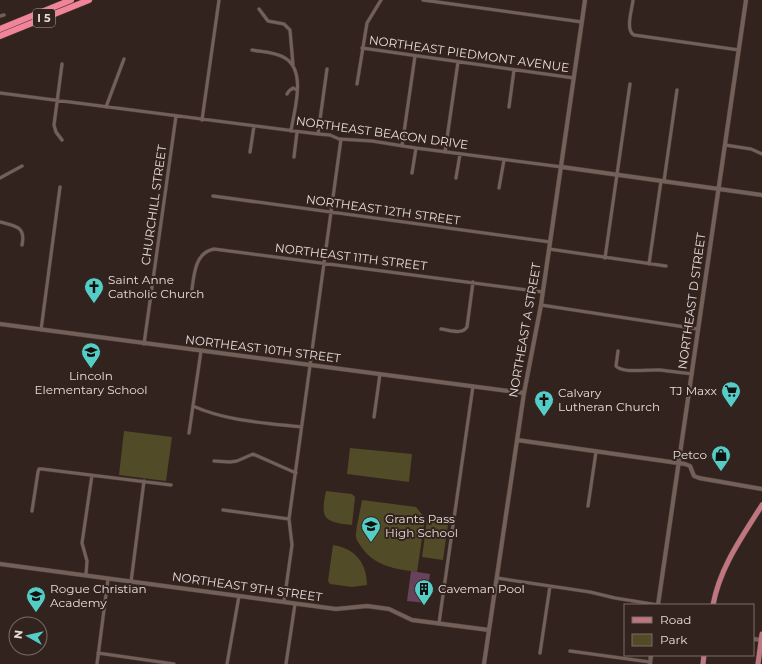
<svg xmlns="http://www.w3.org/2000/svg" width="762" height="664" font-family="Montserrat,sans-serif">
<style>
.green{fill:#524b27}
.water{fill:#66435b}
.lines{fill:none;stroke-linecap:round;stroke-linejoin:round}
.minor-casing{stroke:#4b3e3a;stroke-width:4}
.tertiary-casing{stroke:#4b3e3a;stroke-width:5}
.primary-casing{stroke:#4b3e3a;stroke-width:6}
.motorway-casing{stroke:#4b3e3a;stroke-width:7}
.minor{stroke:#726059;stroke-width:3}
.tertiary{stroke:#726059;stroke-width:4}
.primary{stroke:#bf767f;stroke-width:5}
.motorway{stroke:#f28499;stroke-width:6}
.labels{text-anchor:middle;stroke-width:4;stroke-linejoin:round;paint-order:stroke}
.shield{fill:#33231e;stroke:#b1a4a0;stroke-width:1}
.shield-label{font-size:11px;font-weight:bold;fill:#e7dcd8}
.street-label{font-size:12px;fill:#e7dcd8;stroke:#33231e}
.poi-label{font-size:12px;fill:#e7dcd8;stroke:#33231e;text-anchor:start}
</style>
<rect width="100%" height="100%" fill="#33231e"/>
<path class="green" d="M124,431l48,6 -6,44 -47,-6z
M350,448l62,6 -3,28 -62,-8z
M326,491l26,3 3,3 -3,28c-28,-3 -32,-6 -26,-34z
M362,500l54,7 9,11 -8,54c-22,-3 -44,-6 -57,-27 -1,-2 -4,-5 -4,-8 -1,-6 5,-29 6,-37z
M427,520l21,4 -5,36 -21,-3z
M333,545c22,3 34,18 34,40l-15,2 -22,-3 -2,-3z"/>
<path class="water" d="M411,571l19,3 -4,29 -19,-2z"/>
<g class="lines">
<g class="minor-casing">
<path id="minor" d="M423,0l159,22
M633,0c-1,10 -8,30 1,35l105,15
M259,9l9,12 16,3 6,6 3,35
M0,16l4,-1
M362,48l212,30
M252,50c10,2 24,2 33,8 22,13 9,53 6,73
M62,64l-8,61 2,7 6,8
M357,84l10,-61 14,-23
M0,93l318,41 12,1 9,4 33,2 44,7 146,19
M287,94l2,-3 4,-3 4,2
M106,107l18,-48
M509,107l5,-37
M202,120l17,-120
M318,134l9,-65
M725,145l26,4 11,5
M402,146l13,-90
M250,152l4,-26
M445,152l13,-90
M294,157l3,-25
M412,173l4,-25
M0,178l22,-12
M456,178l4,-24
M664,181l13,-91
M499,188l5,-28
M213,196l337,46
M0,222c15,4 26,4 22,23
M549,249l117,17
M605,258l25,-174
M649,264l12,-83
M191,296c3,-17 2,-43 23,-47l329,43
M541,305l157,24
M441,329c8,1 21,6 26,-2l6,-45
M41,330l19,-143
M144,344l32,-228
M618,351l-2,15c7,8 33,3 44,4 10,1 21,3 32,4
M193,406c33,15 72,17 108,21
M374,417l6,-43
M189,433l12,-82
M214,461l16,1 7,-1 16,-7 43,19
M588,506l8,-54
M223,510l66,9
M32,511l6,-39 1,-3h3l129,16
M86,575l1,-14 -5,-18 10,-68
M497,578l93,14 25,6 43,7
M131,582l13,-101
M284,602l8,-57 -3,-26 52,-380
M439,623l34,-237
M570,651l80,11
M98,653l76,11
M540,653l10,-67
M97,664l11,-85
M227,664l12,-68
M286,664l9,-60"/>
</g>
<g class="tertiary-casing">
<path id="tertiary" d="M562,167l200,28
M0,324l524,69
M517,440l168,24 5,2 4,10 5,2 63,11
M0,564l336,45 31,-3 22,3 23,11 77,10
M658,605l88,-605
M753,639l9,1
M484,664l40,-271 17,-88 44,-305
M650,664l1,-9"/>
</g>
<g class="primary-casing">
<path id="primary" d="M713,605c7,-38 29,-68 49,-100
M703,664l1,-9
M758,664l4,-30"/>
</g>
<g class="motorway-casing">
<path id="motorway" d="M0,29l71,-29
M0,36l89,-36"/>
</g>
<use href="#minor" class="minor"/>
<use href="#tertiary" class="tertiary"/>
<use href="#primary" class="primary"/>
<use href="#motorway" class="motorway"/>
</g>
<defs>
<g id="church-pin" transform="scale(1)"><path d="M0 17L-7.5 6A9.5 9.5 0 1 1 7.5 6Z" fill="#54cdc7" stroke="#33231e"/><path d="M-1.2-6h2.4v3.5h3.3v2.4h-3.3V6h-2.4V-.1h-3.3v-2.4h3.3Z" fill="#111"/></g>
<g id="school-pin" transform="scale(1)"><path d="M0 17L-7.5 6A9.5 9.5 0 1 1 7.5 6Z" fill="#54cdc7" stroke="#33231e"/><path d="M0-5L7-2L0 1L-7-2ZM-4 1L0 2.5L4 1V4Q0 6-4 4Z" fill="#111"/></g>
<g id="supermarket-pin" transform="scale(1)"><path d="M0 17L-7.5 6A9.5 9.5 0 1 1 7.5 6Z" fill="#54cdc7" stroke="#33231e"/><path d="M-6-5.5h2.5l.6 2H6L4.5 2H-2.5L-4.4-4H-6ZM-1.5 3.2a1.3 1.3 0 1 0 .1 0ZM3 3.2a1.3 1.3 0 1 0 .1 0Z" fill="#111"/></g>
<g id="shop-pin" transform="scale(1)"><path d="M0 17L-7.5 6A9.5 9.5 0 1 1 7.5 6Z" fill="#54cdc7" stroke="#33231e"/><path d="M-5-2.5h2.3a2.7 3.5 0 0 1 5.4 0H5L5.5 6h-11ZM-1.5-2.5h3a1.5 2.3 0 0 0-3 0Z" fill="#111"/></g>
<g id="building-pin" transform="scale(1)"><path d="M0 17L-7.5 6A9.5 9.5 0 1 1 7.5 6Z" fill="#54cdc7" stroke="#33231e"/><path d="M-4-6H4V6H1V3H-1V6H-4ZM-2.5-4.3h1.7v1.8h-1.7ZM.8-4.3h1.7v1.8H.8ZM-2.5-1h1.7V.8h-1.7ZM.8-1h1.7V.8H.8Z" fill="#111"/></g>
</defs>
<g fill-rule="evenodd">
<use href="#church-pin" x="94" y="287"/>
<use href="#school-pin" x="91" y="352"/>
<use href="#supermarket-pin" x="731" y="391"/>
<use href="#church-pin" x="544" y="400"/>
<use href="#shop-pin" x="721" y="455"/>
<use href="#school-pin" x="371" y="526"/>
<use href="#building-pin" x="424" y="589"/>
<use href="#school-pin" x="36" y="596"/>
</g>
<g class="labels">
<rect class="shield" x="33" y="9" width="22" height="18" rx="3"/>
<g class="shield-label">
<text x="44" y="22">I 5</text>
</g>
<g class="street-label">
<text transform="translate(469 54) rotate(8)" y="4">NORTHEAST PIEDMONT AVENUE</text>
<text transform="translate(382 133) rotate(8)" y="4">NORTHEAST BEACON DRIVE</text>
<text transform="translate(154 205) rotate(-82)" y="4">CHURCHILL STREET</text>
<text transform="translate(383 210) rotate(8)" y="4">NORTHEAST 12TH STREET</text>
<text transform="translate(351 257) rotate(7)" y="4">NORTHEAST 11TH STREET</text>
<text transform="translate(692 301) rotate(-82)" y="4">NORTHEAST D STREET</text>
<text transform="translate(525 330) rotate(-80)" y="4">NORTHEAST A STREET</text>
<text transform="translate(263 349) rotate(7)" y="4">NORTHEAST 10TH STREET</text>
<text transform="translate(247 587) rotate(8)" y="4">NORTHEAST 9TH STREET</text>
</g>
<g class="poi-label">
<text x="108" y="284">Saint Anne<tspan x="108" dy="14">Catholic Church</tspan></text>
<text x="91" y="380" text-anchor="middle">Lincoln<tspan x="91" dy="14">Elementary School</tspan></text>
<text x="717" y="395" text-anchor="end">TJ Maxx</text>
<text x="558" y="397">Calvary<tspan x="558" dy="14">Lutheran Church</tspan></text>
<text x="707" y="459" text-anchor="end">Petco</text>
<text x="385" y="523">Grants Pass<tspan x="385" dy="14">High School</tspan></text>
<text x="50" y="593">Rogue Christian<tspan x="50" dy="14">Academy</tspan></text>
<text x="438" y="593">Caveman Pool</text>
</g>
</g>
<rect x="624" y="604" width="130" height="52" fill="#33231e" stroke="#7b6d68"/>
<rect x="632" y="617" width="20" height="6" fill="#bf767f" stroke="#7b6d68"/>
<text x="660" y="624" font-size="12" fill="#e7dcd8">Road</text>
<rect x="632" y="634" width="20" height="12" fill="#524b27" stroke="#7b6d68"/>
<text x="660" y="644" font-size="12" fill="#e7dcd8">Park</text>
<g transform="translate(28 636) rotate(278)"><circle r="19" fill="#33231e" stroke="#7b6d68"/>
<path d="M0-3L7 15L0 10L-7 15Z" fill="#54cdc7"/>
<text y="-6" font-size="11" font-weight="bold" text-anchor="middle" fill="#e7dcd8">N</text>
</g>
</svg>
